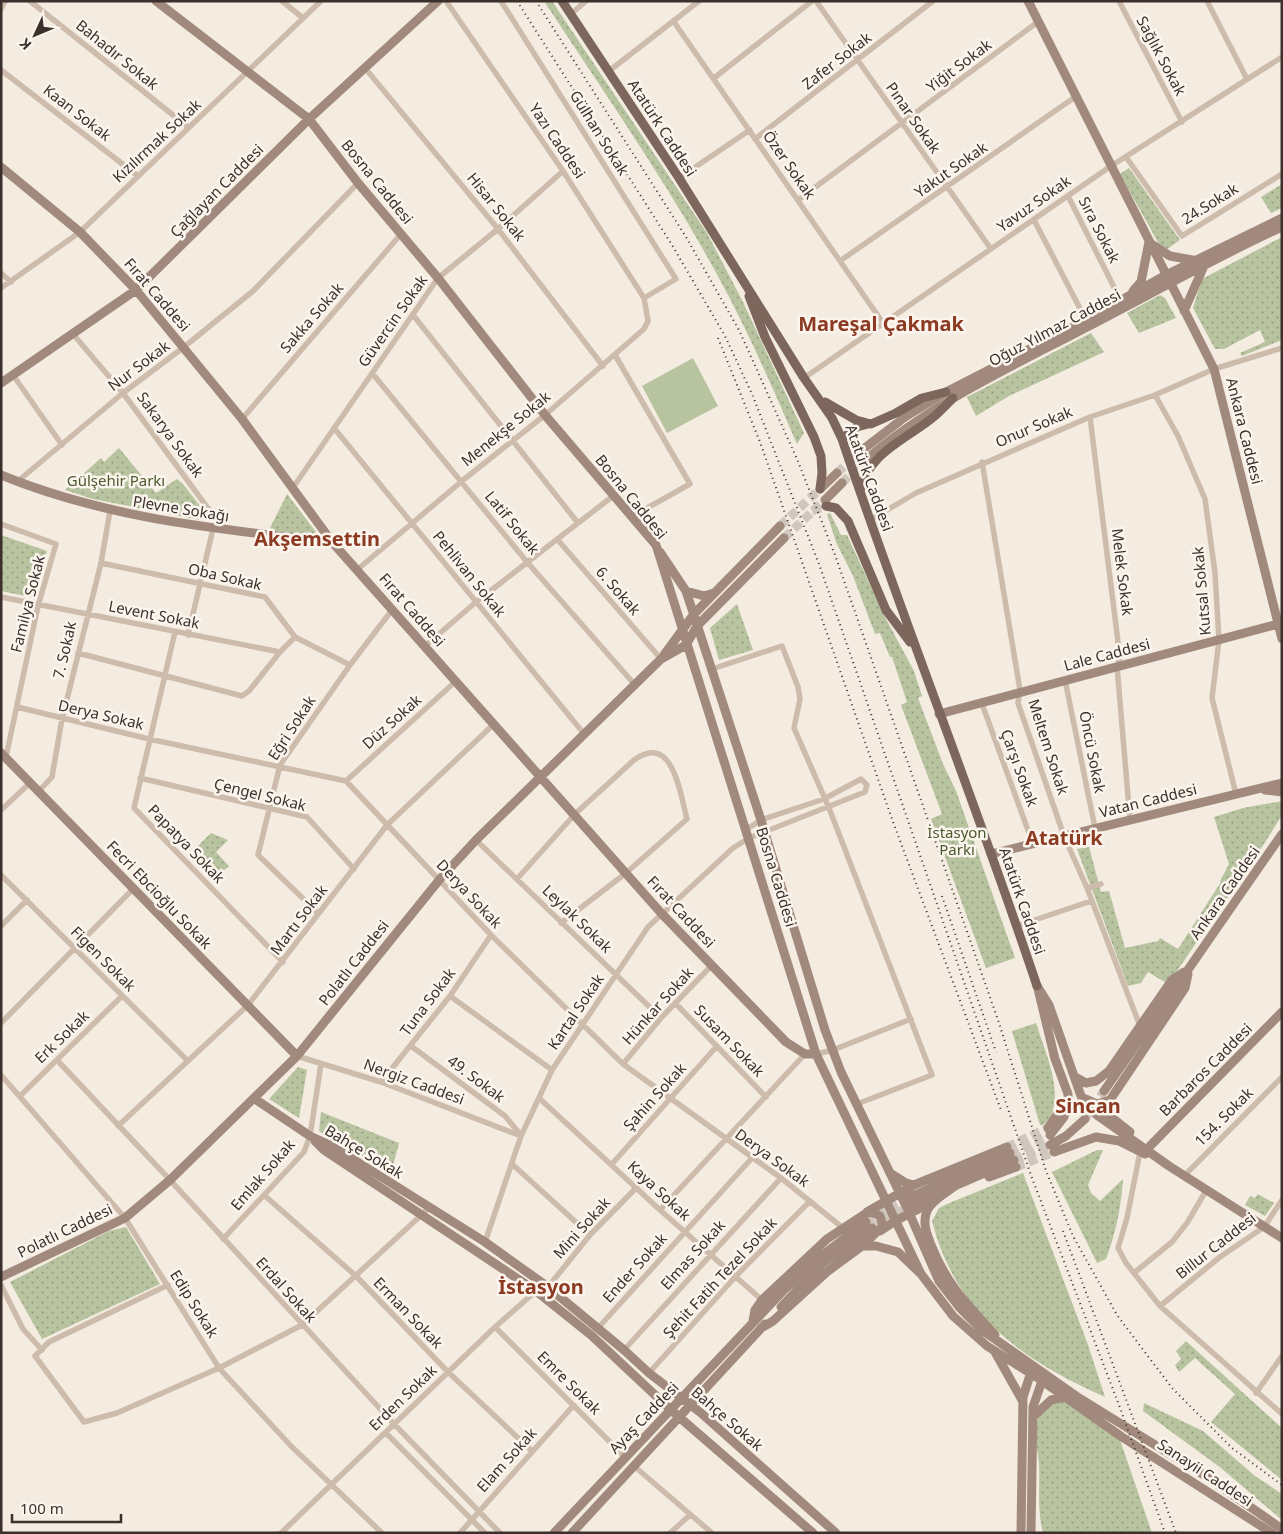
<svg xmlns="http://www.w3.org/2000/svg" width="1283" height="1534" font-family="'Noto Sans',sans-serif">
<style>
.grass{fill:url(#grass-dots)}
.garden{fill:#b8c4a0}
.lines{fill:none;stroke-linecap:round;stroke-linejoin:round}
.secondary-tunnel{stroke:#cfc6bd;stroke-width:9;stroke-dasharray:9 4.5;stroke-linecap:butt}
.primary-tunnel{stroke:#cfc6bd;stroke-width:9;stroke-dasharray:9 4.5;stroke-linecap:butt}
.street{stroke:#cdbbac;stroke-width:5.5}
.secondary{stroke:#a18a7d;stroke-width:9}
.primary{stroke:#7d675c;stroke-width:9}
.rail{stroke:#3b302b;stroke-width:2;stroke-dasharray:1 4;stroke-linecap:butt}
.labels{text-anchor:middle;stroke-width:5;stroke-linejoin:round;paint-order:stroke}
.street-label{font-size:15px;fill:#3b302b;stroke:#fbf5ee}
.park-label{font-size:15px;fill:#4a5a2e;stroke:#fbf5ee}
.district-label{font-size:20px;font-weight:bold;fill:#8c3b22;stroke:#fbf5ee}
</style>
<defs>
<pattern id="grass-dots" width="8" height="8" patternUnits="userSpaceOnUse" patternTransform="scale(1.25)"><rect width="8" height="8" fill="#b8c4a0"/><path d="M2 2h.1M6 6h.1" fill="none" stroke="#97a083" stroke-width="1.8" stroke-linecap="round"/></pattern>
</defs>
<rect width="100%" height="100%" fill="#f4ebe1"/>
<path class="grass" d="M544,1h8l155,232 36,69 61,131 -7,11c-24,-55 -48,-111 -77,-164 -52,-97 -116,-187 -176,-279z
M1129,168l51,72 -13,9 -8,-5 -39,-70z
M1282,184v24l-11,5 -10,-16z
M1282,237v103l-40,16 -2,-3 25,-11 -5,-12 -36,19h-9l-22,-41 9,-29z
M1160,295l5,3 11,20 -37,15 -12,-20z
M1091,333l13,19 -95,44 -33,20 -9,-19z
M119,448l37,45 21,-14 6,5 27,35 -10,1 -107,-21 -28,-9 36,-32 3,4z
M287,494l29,38 -3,4 -44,-6z
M830,513l11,22h6l38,82 29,54 8,25 -4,2 25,66 13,27 59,167 -29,10 -55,-149 11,-5 -41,-109 6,-3 -15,-45h-2l-10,-24 -5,1 -22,-58 -17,-34 -9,-28z
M1,535l46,16 -12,47 -34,-7z
M737,604l16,46 -34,10 -9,-32z
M1282,801v14l-16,26 -98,143 -20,-12 -7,11 -13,3 -51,-137 12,-2 12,45 8,-1 16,57 33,-7 2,-3 18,11 43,-67 -1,-1 9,-17 -15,-47 29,-9z
M211,833l17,7 -12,12 13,14 -16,14 -24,-25z
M1036,1023c8,27 34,80 7,102h-3l-28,-94z
M298,1067l9,3 -8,48 -30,-19z
M321,1112l78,31 -8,30 -72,-42z
M1097,1150h6l-15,35 3,8 9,8 23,-22c-2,29 -7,53 -17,80l-9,4 -45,-91z
M1023,1173l65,172 17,52c-83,-37 -150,-84 -173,-176l7,-13 8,-4z
M1258,1194l16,9 -9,13 -20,-11 5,-9 5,2z
M126,1227l34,57 -118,55 -32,-57 99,-51z
M1186,1341l96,87v52l-71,-58 24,-28 -40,-36 -16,14 -4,-7 6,-6 -5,-8z
M1060,1398l58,36 34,99h-109c-6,-23 -3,-46 -4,-69 -1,-16 -7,-30 -1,-46 4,-11 12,-15 22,-20z
M1144,1403l59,28 52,45 27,18v26l-61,-52 -78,-57z"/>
<path class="garden" d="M693,358l25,48 -51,27 -25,-47z"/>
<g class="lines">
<path class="secondary-tunnel" d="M837,473l20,-19
M842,483l20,-20
M780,526l40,-37
M784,538l41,-38
M1085,1119l19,-28
M1007,1147l41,-19
M1010,1153l40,-18
M1014,1160l36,-15
M1016,1167l38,-15
M866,1222l42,-24
M872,1228l41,-24"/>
<path class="primary-tunnel" d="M812,511l14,-5"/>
<path class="street" d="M30,1l158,126
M282,1l21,17
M501,1l175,278 -32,19
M816,1l175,248
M1119,1l63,121
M1207,1l40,78
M1,9l4,-8
M571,14l15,-13
M674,22l209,301
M365,68l133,161 105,137
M1,70l137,106
M609,71l90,-70
M714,78l98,-77
M755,139l178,-138
M1126,157l56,79 100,-62
M679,178l71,-48
M1068,196l53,105
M798,200l241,-179
M1034,220l52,100
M840,261l235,-164
M1,273l10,9
M1,288l79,-56 241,-231
M413,315l165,208
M73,334l50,59 101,137
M615,355l75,129 -59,33
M372,373l155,189 109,124
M13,375l49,70
M804,378l307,-212 171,-109
M1155,395l23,41 27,63 10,74 4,67 -7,58 24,96
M1090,417l30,241 -3,8 13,154
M242,419l159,-185
M334,428l251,307
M982,462l38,228 -2,13 46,133 23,52 53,138
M18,481l105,-88 61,-46 69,-56 105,-108
M292,489l146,-211 60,-49 65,-58
M870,520l46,-27 174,-76 65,-22 59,-26 68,-21
M1,524l55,20 -18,62 -32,151
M557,539l104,120
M101,563l164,34 30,40 55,28
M358,569l104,-88 83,-66 99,-86 4,-8 -4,-23 -81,-127 -117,-170
M1,597l279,55 15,-15
M175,632l-41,176 149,154
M188,635l25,-106
M425,646l51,-44 137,-106
M78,653l164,43 7,-5 31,-39
M712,669l70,-23 16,41 2,12 -6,29 35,80 103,267 -75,29
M1065,680l30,148
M981,701l52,143
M17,707l132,32 197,42 145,154 132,129 158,114 62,50
M140,778l167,39 47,52
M346,781l110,-100
M39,791l13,-14 10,-58 39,-156 9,-52
M1,810l30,-28
M476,840l185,178
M1,875l187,186
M517,879l58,-65 59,-54c39,-28 46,33 53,59l-61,54 -65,50
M1087,888l14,-4
M318,913l-60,-58 22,-90 70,-100 42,-55
M1,926l26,-26
M1017,926l74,-25
M450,996l102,74
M675,1003l91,94
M1,1023l133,-135
M411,1046l94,70 15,18
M816,1054l17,-4 78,-31
M297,1056l84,26 140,54
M57,1060l113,120 225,245 105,108
M623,1064l38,-46 51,-53
M1,1075l124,143 94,150 72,78 91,87
M381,1082l69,-86 41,-61
M20,1096l102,-100
M539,1098l121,112 102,90
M118,1126l130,-121 139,-180 107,-101
M1140,1152l-13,66 -9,30 8,15 34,43 122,108
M512,1164l78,71
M612,1164l105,-118
M1185,1175l97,-98
M264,1195l92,81 92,96 84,79
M660,1210l145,-156
M223,1239l81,-87 6,-16 11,-72
M485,1242l36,-106 31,-66 96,-143 85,-79 16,-10 116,-46 2,-7 -6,-6 -37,20 -63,21 -14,9
M1134,1273l38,-31 15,-19 20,-34
M1,1285l22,44 19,21
M168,1285l-119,57 -14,14 49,66 33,-9 102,-45 83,-43 127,-117
M1160,1306l60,-49 44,-30 18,-27
M495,1327l130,130
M598,1328l154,-170
M624,1350l157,-172
M649,1373l87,-97 74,-75
M1256,1393l26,-37
M386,1433l99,100
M634,1466l78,67
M281,1533l214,-206 41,-36 12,-4 42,-52 47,-48
M460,1533l113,-127
M670,1533l20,-18"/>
<path class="secondary" d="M156,1l153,118 49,64 80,95 107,137 111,130 160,509 105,220
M1028,1l186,368 68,270
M1,167l79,65 56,58 106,129 90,123 330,372 124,128 19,12h11
M1150,243l20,13 28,5
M1133,291l8,-9 8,-40
M1184,311l20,-45
M1,383l135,-93 173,-171 129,-118
M857,454l48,-37 41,-25 140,-72 80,-45 116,-57
M862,463c67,-59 149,-96 227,-137 64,-33 127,-69 193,-99
M1,475c108,44 216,54 331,67
M820,489l17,-16
M825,500l17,-17
M660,552l26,39 75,229 64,210 16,42 66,136 32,73 21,27 22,22 94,66 131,81 75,52
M686,591l18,5 10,-3
M664,655l30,-41 86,-88
M939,714l343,-91
M1,753l296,303
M1265,790l17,2
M991,854l291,-71
M1037,986l12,19 32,91 16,19 72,51 113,72
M1038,989l17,70 13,35v8l-4,15 -14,18
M1075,1077l11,6 10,-2 13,-10 63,-91 12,-8
M1104,1091l178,-257
M255,1099l55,37 22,10 153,96 63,45 76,63 25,23 52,40 135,120
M1086,1099l11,5 13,-4 75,-112 3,-14
M1110,1100l-5,7 6,10 19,15
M1048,1128l12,-18
M315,1141l9,9 212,141 55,44 80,75 142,123
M1050,1145l16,-9 19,-17
M1150,1146l132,-134
M1054,1152l42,-15 23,4 26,13
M890,1173l16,10 8,2
M989,1177l27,-10
M955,1186c-9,7 -24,15 -28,25 -5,12 0,23 4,34 16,40 36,59 64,90
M908,1198l102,-45
M913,1204l101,-44
M867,1212l47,-27 93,-38
M880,1231l17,-11 35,-18
M1,1277l124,-59 45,-38 127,-124 143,-177 36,-39 185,-181 25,-14 11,-19 87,-88
M781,1307l42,-44 49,-35
M753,1321l2,-11 7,-10 65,-61 38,-25c6,-3 10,-1 15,2l3,10 -21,20
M761,1328l12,-7 55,-50 34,-25h14l22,6 23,22 32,42 34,30 54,34 81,57 150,96
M995,1352l27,48
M1033,1417l18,-17 14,-3
M554,1533l230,-243 32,-30 50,-38
M572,1533l193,-209
M1021,1533l2,-136 9,-28
M1031,1533l2,-126 11,-32"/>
<path class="primary" d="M562,1l117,177 125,200 28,40 10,21c62,184 134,364 195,547
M749,296l16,41 49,100 7,19 1,17 -2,16
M825,402l31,18 15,4 25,-11 26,-15 24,-6
M842,439l15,-12 11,-3
M860,491c8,-37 43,-50 71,-72 8,-6 15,-14 22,-21
M826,506l10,2 12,13 38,89 24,32"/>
<path class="rail" d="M517,1l155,244 53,91 27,58 67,170 213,614 87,227 46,128
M536,1l150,236 53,93 58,129 38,96 163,465 48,151 27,65 44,79 55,73 60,60 50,37
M718,338l42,104 133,380 108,288
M942,896l54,156
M1063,1231l113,302"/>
</g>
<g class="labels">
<g class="street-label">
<text transform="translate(117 55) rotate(39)" y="5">Bahadır Sokak</text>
<text transform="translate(1161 56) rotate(62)" y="5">Sağlık Sokak</text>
<text transform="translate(837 61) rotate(-38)" y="5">Zafer Sokak</text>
<text transform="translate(959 66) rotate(-37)" y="5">Yiğit Sokak</text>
<text transform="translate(77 113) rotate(38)" y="5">Kaan Sokak</text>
<text transform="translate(913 118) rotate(55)" y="5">Pınar Sokak</text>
<text transform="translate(662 128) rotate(57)" y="5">Atatürk Caddesi</text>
<text transform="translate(599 133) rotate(58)" y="5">Gülhan Sokak</text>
<text transform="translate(157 141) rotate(-43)" y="5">Kızılırmak Sokak</text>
<text transform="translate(557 141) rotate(56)" y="5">Yazı Caddesi</text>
<text transform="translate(789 165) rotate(55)" y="5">Özer Sokak</text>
<text transform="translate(951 170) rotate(-35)" y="5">Yakut Sokak</text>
<text transform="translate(377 182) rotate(51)" y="5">Bosna Caddesi</text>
<text transform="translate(217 191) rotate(-45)" y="5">Çağlayan Caddesi</text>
<text transform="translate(1034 204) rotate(-35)" y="5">Yavuz Sokak</text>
<text transform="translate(1210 204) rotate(-32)" y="5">24.Sokak</text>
<text transform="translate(496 207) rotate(51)" y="5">Hisar Sokak</text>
<text transform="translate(1099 230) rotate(63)" y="5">Sıra Sokak</text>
<text transform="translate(157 295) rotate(49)" y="5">Fırat Caddesi</text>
<text transform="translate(312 318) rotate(-49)" y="5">Sakka Sokak</text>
<text transform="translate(393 321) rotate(-55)" y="5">Güvercin Sokak</text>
<text transform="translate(1055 328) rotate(-28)" y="5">Oğuz Yılmaz Caddesi</text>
<text transform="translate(139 366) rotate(-37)" y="5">Nur Sokak</text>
<text transform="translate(1034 427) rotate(-23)" y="5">Onur Sokak</text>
<text transform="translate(506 429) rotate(-39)" y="5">Menekşe Sokak</text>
<text transform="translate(1244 431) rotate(76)" y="5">Ankara Caddesi</text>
<text transform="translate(170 435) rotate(54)" y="5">Sakarya Sokak</text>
<text transform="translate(869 478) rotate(70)" y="5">Atatürk Caddesi</text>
<text transform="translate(631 497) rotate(51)" y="5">Bosna Caddesi</text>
<text transform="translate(181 509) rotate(9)" y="5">Plevne Sokağı</text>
<text transform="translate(512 523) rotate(51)" y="5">Latif Sokak</text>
<text transform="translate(1122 572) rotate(83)" y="5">Melek Sokak</text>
<text transform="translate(469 574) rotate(51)" y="5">Pehlivan Sokak</text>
<text transform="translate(225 577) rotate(13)" y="5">Oba Sokak</text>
<text transform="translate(618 591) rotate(49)" y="5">6. Sokak</text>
<text transform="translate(1202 591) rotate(-95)" y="5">Kutsal Sokak</text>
<text transform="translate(28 604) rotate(-76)" y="5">Familya Sokak</text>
<text transform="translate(412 610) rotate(49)" y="5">Fırat Caddesi</text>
<text transform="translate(154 615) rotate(11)" y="5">Levent Sokak</text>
<text transform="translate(65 650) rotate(-77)" y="5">7. Sokak</text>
<text transform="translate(1107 655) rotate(-15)" y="5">Lale Caddesi</text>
<text transform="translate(101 715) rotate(13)" y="5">Derya Sokak</text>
<text transform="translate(392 722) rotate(-42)" y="5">Düz Sokak</text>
<text transform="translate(292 728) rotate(-57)" y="5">Eğri Sokak</text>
<text transform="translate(1048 747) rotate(72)" y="5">Meltem Sokak</text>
<text transform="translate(1092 752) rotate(79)" y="5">Öncü Sokak</text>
<text transform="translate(1019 768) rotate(70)" y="5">Çarşı Sokak</text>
<text transform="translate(260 795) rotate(14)" y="5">Çengel Sokak</text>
<text transform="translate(1148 801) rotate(-14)" y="5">Vatan Caddesi</text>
<text transform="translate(186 844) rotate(46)" y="5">Papatya Sokak</text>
<text transform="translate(776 877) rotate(73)" y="5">Bosna Caddesi</text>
<text transform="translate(1225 893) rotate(-55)" y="5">Ankara Caddesi</text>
<text transform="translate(469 894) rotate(47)" y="5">Derya Sokak</text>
<text transform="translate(159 895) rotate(46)" y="5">Fecri Ebcioğlu Sokak</text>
<text transform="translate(1022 901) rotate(71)" y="5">Atatürk Caddesi</text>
<text transform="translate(681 912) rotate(47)" y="5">Fırat Caddesi</text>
<text transform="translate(577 919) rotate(44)" y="5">Leylak Sokak</text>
<text transform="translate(299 920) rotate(-53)" y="5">Martı Sokak</text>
<text transform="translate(103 959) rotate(45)" y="5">Figen Sokak</text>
<text transform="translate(354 963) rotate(-52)" y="5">Polatlı Caddesi</text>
<text transform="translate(428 1002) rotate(-53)" y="5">Tuna Sokak</text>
<text transform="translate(658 1006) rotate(-48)" y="5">Hünkar Sokak</text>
<text transform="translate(576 1012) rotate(-56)" y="5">Kartal Sokak</text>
<text transform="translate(62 1037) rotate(-44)" y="5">Erk Sokak</text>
<text transform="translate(729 1041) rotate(46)" y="5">Susam Sokak</text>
<text transform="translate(1206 1070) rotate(-45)" y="5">Barbaros Caddesi</text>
<text transform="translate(476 1079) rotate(37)" y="5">49. Sokak</text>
<text transform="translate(414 1082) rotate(20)" y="5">Nergiz Caddesi</text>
<text transform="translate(655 1097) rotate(-48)" y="5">Şahin Sokak</text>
<text transform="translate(1224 1117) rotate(-45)" y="5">154. Sokak</text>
<text transform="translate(364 1152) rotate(31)" y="5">Bahçe Sokak</text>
<text transform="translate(772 1158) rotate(36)" y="5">Derya Sokak</text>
<text transform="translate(263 1175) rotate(-49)" y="5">Emlak Sokak</text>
<text transform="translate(659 1191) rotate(43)" y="5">Kaya Sokak</text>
<text transform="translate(582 1228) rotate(-48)" y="5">Mini Sokak</text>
<text transform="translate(65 1231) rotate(-26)" y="5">Polatlı Caddesi</text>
<text transform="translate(1216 1246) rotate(-38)" y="5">Billur Caddesi</text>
<text transform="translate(693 1255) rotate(-48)" y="5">Elmas Sokak</text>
<text transform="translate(635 1268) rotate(-48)" y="5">Ender Sokak</text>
<text transform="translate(720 1278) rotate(-47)" y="5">Şehit Fatih Tezel Sokak</text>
<text transform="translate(286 1290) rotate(48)" y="5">Erdal Sokak</text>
<text transform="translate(194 1304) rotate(58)" y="5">Edip Sokak</text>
<text transform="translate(408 1313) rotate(46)" y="5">Erman Sokak</text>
<text transform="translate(569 1383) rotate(45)" y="5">Emre Sokak</text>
<text transform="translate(403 1398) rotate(-44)" y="5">Erden Sokak</text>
<text transform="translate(644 1418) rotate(-46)" y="5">Ayaş Caddesi</text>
<text transform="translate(727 1419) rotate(41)" y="5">Bahçe Sokak</text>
<text transform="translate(507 1460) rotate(-48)" y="5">Elam Sokak</text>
<text transform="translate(1205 1473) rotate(33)" y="5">Sanayii Caddesi</text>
</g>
<g class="park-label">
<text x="116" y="486">Gülşehir Parkı</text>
<text x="957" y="838">İstasyon<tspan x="957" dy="17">Parkı</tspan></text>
</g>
<g class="district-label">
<text x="881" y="331">Mareşal Çakmak</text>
<text x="317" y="546">Akşemsettin</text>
<text x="1064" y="845">Atatürk</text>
<text x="1088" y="1113">Sincan</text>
<text x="541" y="1294">İstasyon</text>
</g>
</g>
<rect width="1283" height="1534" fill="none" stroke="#3b302b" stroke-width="5"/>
<g transform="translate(35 35) rotate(226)" stroke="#fbf5ee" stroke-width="4" paint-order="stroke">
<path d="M0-4L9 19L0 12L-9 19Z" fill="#3b302b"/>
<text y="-8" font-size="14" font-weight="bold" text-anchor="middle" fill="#3b302b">K</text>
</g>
<path d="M12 1514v8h109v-8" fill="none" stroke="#3b302b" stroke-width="2.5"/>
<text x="20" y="1514" font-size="15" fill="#3b302b" stroke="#fbf5ee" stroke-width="4" paint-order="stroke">100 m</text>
</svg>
